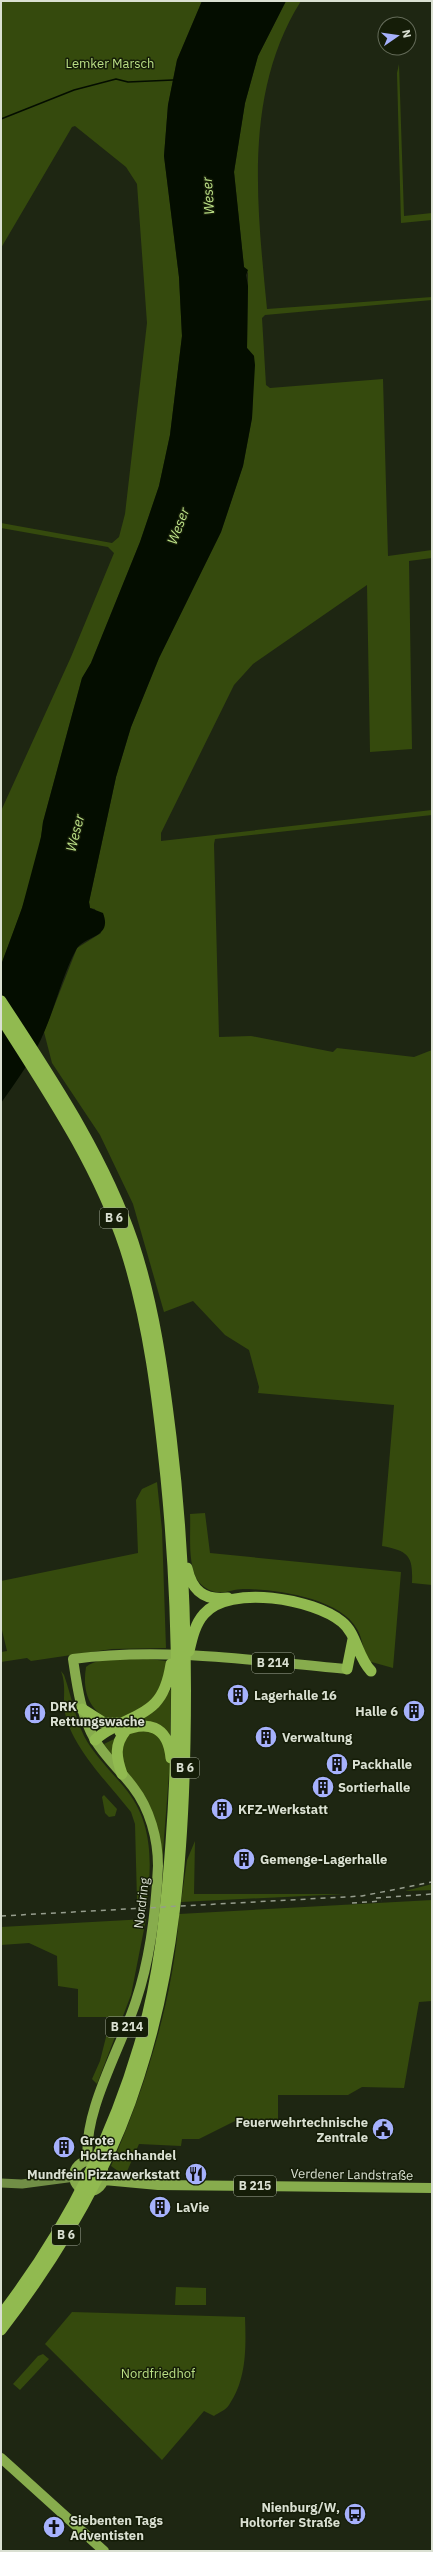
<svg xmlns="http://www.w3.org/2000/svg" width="433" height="2552" font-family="'IBM Plex Sans',sans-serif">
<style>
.green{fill:#354a0d}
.water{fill:#040d00}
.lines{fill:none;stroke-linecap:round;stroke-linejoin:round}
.stream{stroke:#040d00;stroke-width:1.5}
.secondary{stroke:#718e46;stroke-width:9}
.primary{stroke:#87ac4d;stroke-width:10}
.trunk{stroke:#91ba50;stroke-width:11}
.rail{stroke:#969d8d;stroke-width:1.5;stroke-dasharray:5 5;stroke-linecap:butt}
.labels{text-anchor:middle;stroke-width:3;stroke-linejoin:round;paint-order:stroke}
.shield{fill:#151d08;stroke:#9fa695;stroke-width:1}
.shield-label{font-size:12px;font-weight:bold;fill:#dae0d2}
.park-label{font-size:13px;fill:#badf85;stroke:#151d08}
.poi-label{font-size:13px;font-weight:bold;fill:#dae0d2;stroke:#151d08;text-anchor:start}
.street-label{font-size:13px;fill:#dae0d2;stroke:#151d08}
.water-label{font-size:14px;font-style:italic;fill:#bde288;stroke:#151d08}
</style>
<rect width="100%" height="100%" fill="#1e2612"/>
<path class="green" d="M1,1h201l-25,59 -9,45 -4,51 15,121 3,59 -12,99 -11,51 -19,56 -49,121 -9,15 -39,144c-5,48 -25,98 -42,143v-154l70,-154 43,-104 -6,-6 -107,-19v-5l111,20 7,-6 6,-23 22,-191 -10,-139 -11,-17 -51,-41 -3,1 -71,121z
M286,1h15c-58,92 -44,205 -34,308l165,-12v3l-167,15 -3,3 4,67 4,3 113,-9 5,177 44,-6v8l-23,3 3,188 -42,3 -3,-167 -114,79 -19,21 -73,148v8l271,-31v5l-217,24 -1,5 5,193 32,-1 82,16 4,-4 77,9 18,-7v535l-20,-2c1,-27 -3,-32 -30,-37l12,-141 -136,-12 1,-6 -10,-37 -24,-15 -32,-34 -29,11 -31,-108 -33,-69 -48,-72 -8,-31 33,-84 24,-15 -6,-24 -5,-1 -1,-6 27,-125 15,-50 28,-69 62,-126 22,-66 9,-48 2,-62 -7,-8 1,-75 -4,-6 -10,-95 11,-69 13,-47z
M399,64l5,152 28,-3v7l-31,3 -4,-150z
M157,1482l5,48 4,118 -54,1 -81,12 -4,-3 -26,4v-10l6,-1 -6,-25v-45l137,-28 -2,-53 6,-11z
M205,1513l5,40 191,19 -8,96 -25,-7c-5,-10 -5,-22 -11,-32 -17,-31 -82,-40 -114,-40 -9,0 -19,5 -27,3 -7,-1 -14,-6 -18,-11 -11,-17 -7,-47 -8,-67z
M149,1659l17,2c0,16 -7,39 -22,48 -10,6 -22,8 -32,12 -23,-10 -30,-29 -26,-54 15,-12 45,-7 63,-8z
M61,1671l3,4c7,20 11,42 20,61 10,19 26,34 40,51 29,34 28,74 23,116l-10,-2 -2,-77 -4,-12c-21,-27 -59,-64 -66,-99 -3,-15 2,-26 -4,-42z
M171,1689l-1,50 -34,-16 -31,14 57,-34z
M132,1729l26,3 12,29 -11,142 2,-51 -36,-81 -6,-25z
M118,1737l-4,21 -10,-14z
M104,1795l13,14 -2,7 -6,1 -4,-4 -3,-16z
M195,1841l-1,53h152l-165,8 6,-42z
M432,1884v6l-27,1z
M432,1900v101l-13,1 -15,86 -42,-1 -14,8h-70v25h-41l-38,19h-17l-1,7 -42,-2 -14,32 -14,-10c34,-78 63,-168 68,-252z
M146,1919l-15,76 -34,89 -5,-5 8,-18 11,-44h-33v-28l-20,-3 -1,-30 -28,-13 -28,2v-18z
M176,2287l30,1v17h-31z
M72,2312l173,5c1,30 2,62 -16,88 -3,5 -11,8 -15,11l-10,-5 -42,49 -117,-116z
M43,2354l6,5 -29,31 -7,-6 25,-28z"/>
<path class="water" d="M202,1h84l-28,55 -13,47 -11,69 10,95 4,3 -2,5 2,11 -1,62 7,8 1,9 -3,53 -9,48 -22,66 -62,126 -28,69 -15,50 -27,125 1,6 13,5c10,26 -19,22 -27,37 -13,24 -20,54 -31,80 -10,25 -28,51 -44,73v-138l21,-57 19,-71 2,-15 39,-144 9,-15 49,-121 19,-56 11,-51 12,-99 -3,-59 -15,-121 4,-51 9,-45z"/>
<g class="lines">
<path class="stream" d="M1,119l73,-29 42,-11 12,3 45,-2"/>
<path class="secondary" d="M1,2183l21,1 53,-7"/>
<path class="primary" d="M88,2161c-6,-48 33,-113 48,-160 14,-42 20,-91 22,-135 0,-27 -8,-57 -25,-79 -12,-16 -28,-30 -38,-47 -14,-24 -18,-54 -22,-81 91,-12 183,2 274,10
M74 2176a15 15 0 1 1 30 0a15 15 0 1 1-30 0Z
M104,2180l54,5 274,3
M1,2458l103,93"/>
<path class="trunk" d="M1,1001c50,77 102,153 132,241 21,63 30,129 38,195 12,100 16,202 14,304 -2,113 -11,227 -46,335 -29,93 -79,177 -138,254
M1,1018c47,74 96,146 124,230 24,74 33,153 41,230 12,121 14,243 5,365 -5,68 -12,138 -32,203 -29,98 -76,188 -138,269
M187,1568c5,23 17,33 41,30
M189,1651c3,-13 6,-27 15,-37 26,-30 110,-15 138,8 15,12 15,35 29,49
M347,1669l6,-30
M82,1709l22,14h15
M120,1732c27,-12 48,-7 51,26
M95,1740c7,-7 14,-10 23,-15 34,-16 47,-22 53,-61
M122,1774c-6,-17 -8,-29 4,-44"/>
<path class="rail" d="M376,1898l56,-4
M352,1903l30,-2
M1,1916l361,-20 70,-14"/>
</g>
<defs>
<g id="building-disc" transform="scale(1.15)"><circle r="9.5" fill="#a6b1fc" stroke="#151d08"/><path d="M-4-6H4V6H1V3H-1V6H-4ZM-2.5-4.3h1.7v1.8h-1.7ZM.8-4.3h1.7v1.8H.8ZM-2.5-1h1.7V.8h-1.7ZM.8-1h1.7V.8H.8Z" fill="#111"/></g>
<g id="civic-disc" transform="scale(1.15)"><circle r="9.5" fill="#a6b1fc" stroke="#151d08"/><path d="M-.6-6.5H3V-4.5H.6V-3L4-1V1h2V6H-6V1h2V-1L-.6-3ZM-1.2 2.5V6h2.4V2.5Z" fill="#111"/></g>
<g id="restaurant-disc" transform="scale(1.15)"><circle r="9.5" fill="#a6b1fc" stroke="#151d08"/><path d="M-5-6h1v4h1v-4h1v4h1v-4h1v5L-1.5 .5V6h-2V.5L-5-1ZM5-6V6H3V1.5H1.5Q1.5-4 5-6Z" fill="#111"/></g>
<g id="bus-disc" transform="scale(1.15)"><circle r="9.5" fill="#a6b1fc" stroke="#151d08"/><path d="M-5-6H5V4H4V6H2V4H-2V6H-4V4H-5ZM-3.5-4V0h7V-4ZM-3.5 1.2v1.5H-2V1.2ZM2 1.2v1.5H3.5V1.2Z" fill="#111"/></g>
<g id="church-disc" transform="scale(1.15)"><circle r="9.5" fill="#a6b1fc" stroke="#151d08"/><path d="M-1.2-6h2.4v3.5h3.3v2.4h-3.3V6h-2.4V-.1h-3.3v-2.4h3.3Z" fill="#111"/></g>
</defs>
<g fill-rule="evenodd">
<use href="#building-disc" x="238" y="1695"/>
<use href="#building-disc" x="414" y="1711"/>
<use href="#building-disc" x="35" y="1713"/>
<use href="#building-disc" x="266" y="1737"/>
<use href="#building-disc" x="337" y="1764"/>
<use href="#building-disc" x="323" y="1787"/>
<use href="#building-disc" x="222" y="1809"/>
<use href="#building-disc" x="244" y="1859"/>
<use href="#civic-disc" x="383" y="2129"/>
<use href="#building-disc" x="64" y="2147"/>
<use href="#restaurant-disc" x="196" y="2174"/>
<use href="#building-disc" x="160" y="2207"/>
<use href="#bus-disc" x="355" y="2514"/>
<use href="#church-disc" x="54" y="2527"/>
</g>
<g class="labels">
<g class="shield">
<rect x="100" y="1208" width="28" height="20" rx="3"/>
<rect x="252" y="1653" width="42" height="20" rx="3"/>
<rect x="171" y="1758" width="28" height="20" rx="3"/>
<rect x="106" y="2017" width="42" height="20" rx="3"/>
<rect x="234" y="2176" width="42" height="20" rx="3"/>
<rect x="52" y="2225" width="28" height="20" rx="3"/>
</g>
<g class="shield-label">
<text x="114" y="1222">B 6</text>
<text x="273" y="1667">B 214</text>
<text x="185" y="1772">B 6</text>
<text x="127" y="2031">B 214</text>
<text x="255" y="2190">B 215</text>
<text x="66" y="2239">B 6</text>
</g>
<g class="park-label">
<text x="110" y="68">Lemker Marsch</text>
<text x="158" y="2378">Nordfriedhof</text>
</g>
<g class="poi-label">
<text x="254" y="1700">Lagerhalle 16</text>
<text x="50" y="1711">DRK<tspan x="50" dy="15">Rettungswache</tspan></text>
<text x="398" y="1716" text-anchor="end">Halle 6</text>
<text x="282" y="1742">Verwaltung</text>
<text x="352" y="1769">Packhalle</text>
<text x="338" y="1792">Sortierhalle</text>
<text x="238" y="1814">KFZ-Werkstatt</text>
<text x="260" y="1864">Gemenge-Lagerhalle</text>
<text x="368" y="2127" text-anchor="end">Feuerwehrtechnische<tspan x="368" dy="15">Zentrale</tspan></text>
<text x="80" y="2145">Grote<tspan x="80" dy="15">Holzfachhandel</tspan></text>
<text x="180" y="2179" text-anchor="end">Mundfein Pizzawerkstatt</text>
<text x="176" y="2212">LaVie</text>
<text x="340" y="2512" text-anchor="end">Nienburg/W,<tspan x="340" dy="15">Holtorfer Straße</tspan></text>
<text x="70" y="2525">Siebenten Tags<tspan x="70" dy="15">Adventisten</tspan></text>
</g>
<g class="street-label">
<text transform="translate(141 1903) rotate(-83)" y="5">Nordring</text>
<text transform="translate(352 2174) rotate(1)" y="5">Verdener Landstraße</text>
</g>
<g class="water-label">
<text transform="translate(208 196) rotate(-94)" y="5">Weser</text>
<text transform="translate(178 526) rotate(-69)" y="5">Weser</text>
<text transform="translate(75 833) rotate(-76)" y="5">Weser</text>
</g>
</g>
<rect width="433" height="2552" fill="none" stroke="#dae0d2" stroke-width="4"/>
<g transform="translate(397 36) rotate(77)"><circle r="19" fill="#151d08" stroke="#646b59"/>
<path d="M0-3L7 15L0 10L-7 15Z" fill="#a6b1fc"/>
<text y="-6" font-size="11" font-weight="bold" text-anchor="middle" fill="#dae0d2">N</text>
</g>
</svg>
